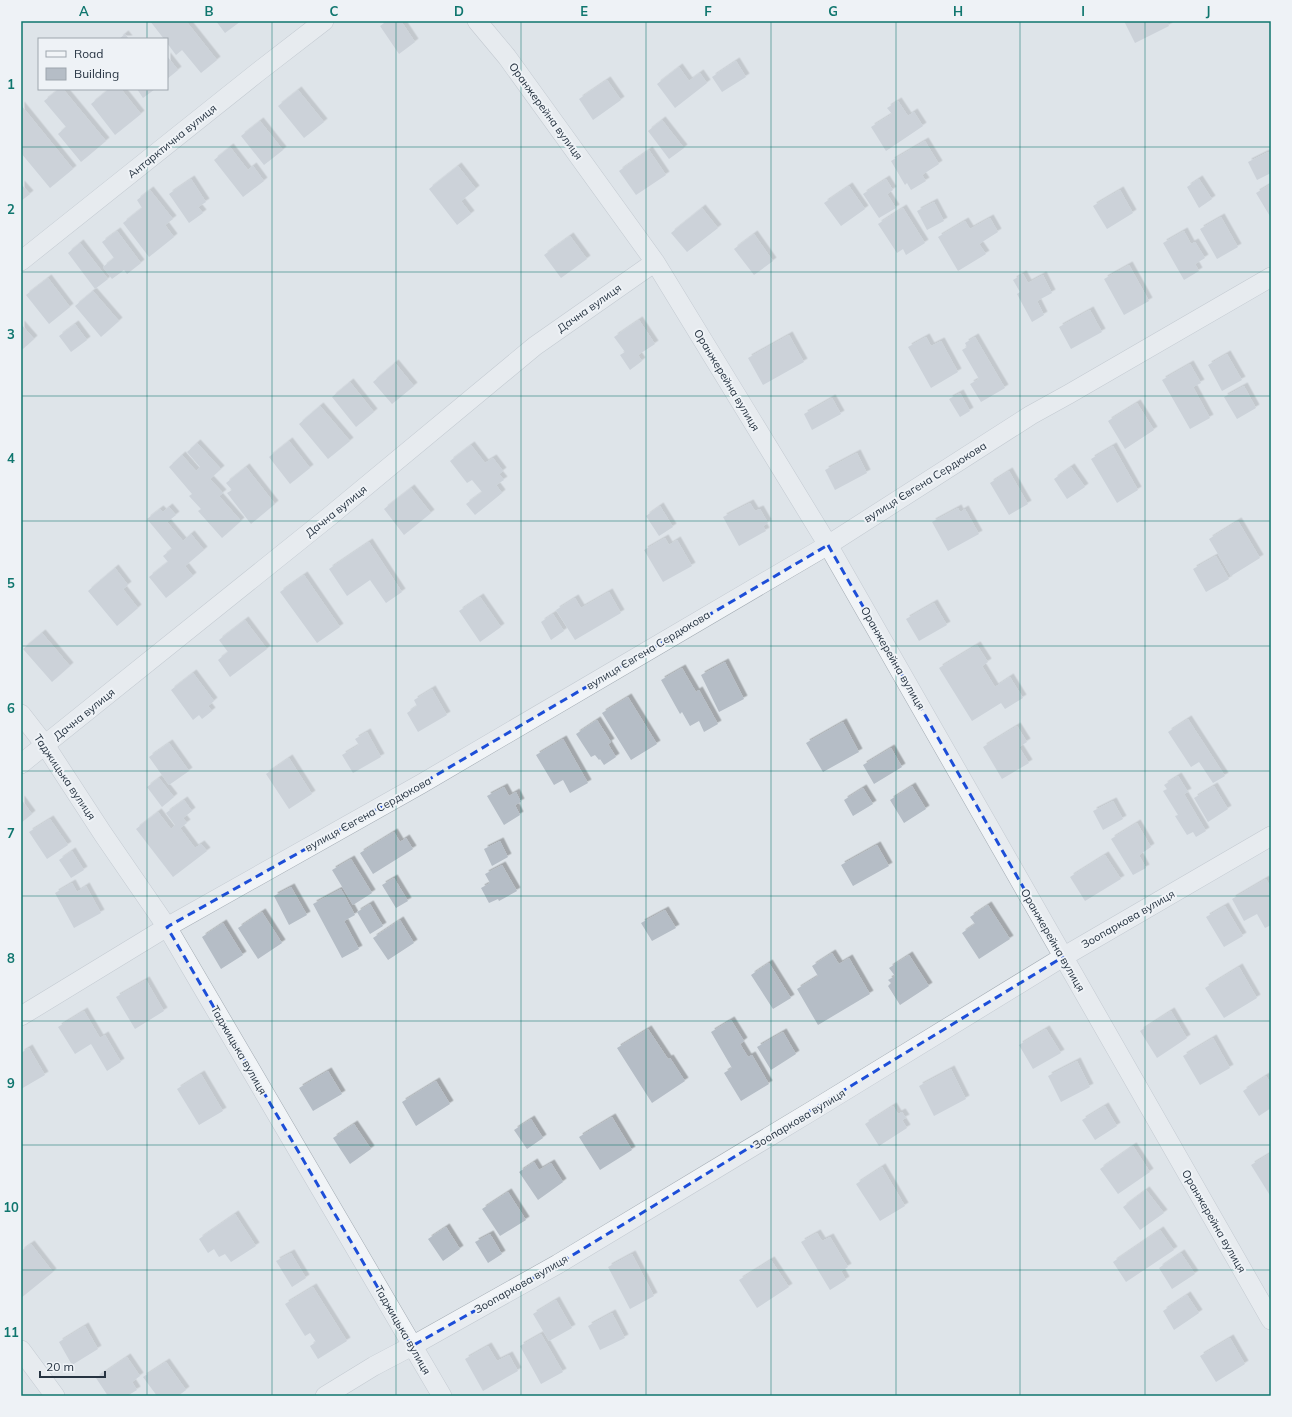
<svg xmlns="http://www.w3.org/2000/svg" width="1292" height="1417" font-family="Mulish,sans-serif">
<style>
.building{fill:#b5bdc6;filter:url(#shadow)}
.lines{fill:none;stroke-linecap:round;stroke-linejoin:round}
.street-casing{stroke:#a3abb3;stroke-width:20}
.street{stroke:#f1f4f7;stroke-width:19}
.marked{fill:none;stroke:#1d4ed8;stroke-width:3;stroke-dasharray:8 5;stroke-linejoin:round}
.grid{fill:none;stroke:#0f766e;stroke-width:1;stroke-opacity:0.55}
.labels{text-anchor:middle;stroke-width:4;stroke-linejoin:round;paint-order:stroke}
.street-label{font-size:11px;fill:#263341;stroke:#eef2f6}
.neatline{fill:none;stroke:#0f766e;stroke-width:1.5}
.grid-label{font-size:13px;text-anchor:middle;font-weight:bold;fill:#0f766e}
</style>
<defs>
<filter id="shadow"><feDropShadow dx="3.5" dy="-3.5" stdDeviation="0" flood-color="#0004"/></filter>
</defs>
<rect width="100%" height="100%" fill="#dee4e9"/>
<path class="building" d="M150,21h36l31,39 -16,13 -19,-23 -6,5 -9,-12v-4h-3z
M216,21h25l-16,12z
M387,21h14l14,21 -16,12 -19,-28z
M1124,21h43l2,5 -34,17z
M125,34l4,5h-10z
M167,56l11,14 -11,9z
M736,61l10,16 -24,15 -10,-15z
M679,67l10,14 11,-8 7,10 -32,25 -18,-24z
M607,80l14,20 -28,20 -14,-21z
M59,89h4l43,52 -25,21 -23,-28 8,-7 -22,-26z
M109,89h12l20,25 -26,21 -24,-31z
M137,89h18l-12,9z
M298,90l26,32 -20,16 -26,-32z
M898,101l10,15 6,-4 9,14 -37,25 -15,-24 21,-13 -5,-6z
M21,105l52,64 -23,19 -29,-35z
M662,120l22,28 -15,11 -21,-28z
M260,121l23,29 -19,15 -23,-29z
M925,141l14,23 -17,11 4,6 -15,9 -4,-7 -2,2 -14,-24z
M230,147l18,23 5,-4 11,15 -21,16 -29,-37z
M649,150l17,25 -30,20 -17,-24z
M1268,152l3,6v15l-14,7 -9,-18z
M458,166l18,23 -15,12 10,13 -14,11 -28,-36z
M191,179l15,23 -8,5 5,6 -14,10 -20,-29z
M886,179l7,11 -6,4 9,14 -17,10 -16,-24z
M1199,179l13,20 -13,9 -12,-21z
M21,184l9,10 -9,7z
M1271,184v34l-15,-25z
M849,186l16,23 -24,17 -17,-23z
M150,190l23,29 -8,6 9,12 -25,20 -26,-34 19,-15 -5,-8z
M1120,190l13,23 -26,16 -14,-23z
M934,202l10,19 -17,9 -10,-19z
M702,208l16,20 -31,24 -16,-19z
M903,208l22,35 -19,12 -3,-6 -6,4 -19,-29z
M1221,217l17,30 -21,12 -17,-30z
M990,218l8,14 -19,12 7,10 -28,17 -20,-34 27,-16 5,8z
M117,231l24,32 -14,11 -3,-4 -12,9 -9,-12 11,-9 -12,-16z
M1184,231l7,13 4,-2 10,16 -10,6 4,7 -15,9 -21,-37z
M754,234l19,27 -19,14 -20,-26z
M570,236l17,23 -26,19 -17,-23z
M80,243l28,36 -13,10 -27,-36z
M1129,265l20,36 -25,14 -20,-36z
M1023,274l5,9 15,-8 9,18 -15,8 7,14 -12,7 -15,-28 3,-2 -7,-12z
M48,278l22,29 -21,17 -23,-29z
M93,291l26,30 -18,16 -26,-31z
M1090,310l12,22 -31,17 -12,-22z
M639,320l16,24 -17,11 4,6 -12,9 -10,-15 5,-3 -11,-15z
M21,324l13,15 -11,10 -2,-2z
M75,324l12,16 -16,12 -12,-16z
M789,335l15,27 -41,23 -15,-27z
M926,337l5,9 10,-5 17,31 -27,16 -23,-41z
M975,337l30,51 -24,14 -11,-18 9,-5 -17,-29 5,-3 -2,-4z
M1227,354l15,26 -20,11 -14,-26z
M395,363l19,23 -22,18 -19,-22z
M1190,364l11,19 -8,4 17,31 -20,11 -28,-49z
M350,382l24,30 -18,15 -24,-30z
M1244,386l12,22 -19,11 -13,-22z
M960,393l10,18 -10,6 -11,-18z
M832,398l9,16 -29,16 -8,-16z
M1137,403l17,27 -29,19 -17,-28z
M320,406l30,35 -22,18 -29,-35z
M289,441l21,27 -20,16 -21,-27z
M197,443l24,26 -11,10 13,14 -4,3 22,25 -19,17 -24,-27 3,-2 -12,-13 3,-2 -23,-27 13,-12 14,16 4,-4 -13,-15z
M471,445l14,18 8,-5 10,13 -4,3 5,6 -8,5 6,8 -27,22 -9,-11 16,-12 -10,-12 -5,3 -17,-22z
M1113,446l25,44 -21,13 -26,-44z
M857,453l10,20 -32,17 -10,-20z
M246,467l29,37 -24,20 -24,-31 5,-3 -6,-7z
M1071,467l14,20 -18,12 -13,-20z
M1009,471l19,33 -19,11 -19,-32z
M411,488l20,25 -27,22 -20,-26z
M750,503l5,8 5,-2 8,14 -5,3 3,5 -27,15 -16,-29z
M660,506l13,21 -14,9 -13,-20z
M169,507l7,8 -9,7 16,19 8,-7 13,16 -19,16 8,10 -27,22 -17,-21 19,-15 -5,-6 9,-7 -25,-30 13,-10 3,3z
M958,508l2,4 5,-3 14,25 -31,17 -16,-29z
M1238,521l22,37 -29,18 -22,-37z
M665,538l4,7 8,-5 15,26 -29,16 -19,-32z
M369,542l33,50 -16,11 -16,-23 -23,16 -18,-27z
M1216,556l13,23 -23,13 -13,-23z
M115,568l13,17 -5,4 15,19 -21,18 -29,-35z
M304,575l36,52 -23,16 -37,-51z
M609,592l12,21 -46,27 -19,-30 19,-12 6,10z
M480,597l21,30 -21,15 -21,-31z
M934,603l13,22 -28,16 -13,-22z
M553,614l11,17 -13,9 -10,-18z
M245,620l22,29 -37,28 -12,-17 10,-8 -9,-12z
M42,633l28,33 -18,16 -29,-33z
M977,645l11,17 -6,4 13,21 15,-10 13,21 -18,11 -4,-6 -29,18 -33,-53z
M725,662l19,37 -25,13 -18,-37z
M682,668l14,24 3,-2 19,34 -14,8 -5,-11 -9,5 -8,-14 -2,2 -19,-34z
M193,673l21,28 -6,5 4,5 -10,8 -3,-4 -6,5 -22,-30z
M432,689l15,26 -29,17 -11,-19 10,-7 -3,-6z
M628,697l29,47 -26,16 -29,-47z
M1188,719l37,57 -12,7 -14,-21 -8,5 -23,-35z
M597,720l14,22 -3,2 8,13 -12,8 -4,-6 -1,1 -4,-5 -4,2 -15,-23z
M843,722l16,30 -36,20 -17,-29z
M1017,726l10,16 -8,5 10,16 -27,16 -19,-32z
M367,732l14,25 -28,16 -11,-18 17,-10 -4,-6z
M563,739l25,44 -18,10 -7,-13 -9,5 -18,-30z
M169,743l20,28 -20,14 -20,-28z
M891,748l11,19 -28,17 -11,-19z
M289,758l23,36 -23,15 -23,-35z
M1178,776l10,16 -4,2 22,37 -10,6 -3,-5 -6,3 -12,-19 3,-1 -15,-24 4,-2 -3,-4z
M159,778l15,19 -12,10 -15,-20z
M912,786l14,23 -22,14 -14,-23z
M1214,786l14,23 -20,13 -14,-24z
M504,787l5,9 7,-4 5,10 -6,3 5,10 -16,10 -17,-29z
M863,788l10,16 -20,12 -9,-16z
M21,799l11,15 -11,9z
M184,800l8,11 -9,7 4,5 -7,5 15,20 6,-4 6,7 -34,26 -37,-48 22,-17 13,17 4,-4 -9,-12z
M1113,801l10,18 -20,11 -10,-19z
M50,819l18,26 -21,14 -18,-27z
M1137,823l14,24 -12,8 7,13 -13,7 -22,-36z
M394,832l6,10 6,-4 7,11 -40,25 -13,-21z
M500,841l8,16 -16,9 -8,-17z
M877,845l12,21 -36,20 -12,-21z
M72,851l12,19 -13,8 -12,-18z
M1105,855l16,24 -36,22 -15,-24z
M351,859l21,34 -19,12 -21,-35z
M502,865l15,26 -18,10 -1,-2 -9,4 -8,-15 9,-5 -5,-9z
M394,878l14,23 -12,7 -14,-23z
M1266,879l5,9v37l-6,3 -8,-14 -13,7 -12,-22z
M72,883l5,9 9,-6 15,27 -27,15 -19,-35z
M291,887l16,28 -18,10 -15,-29z
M341,889l14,26 -11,6 15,28 -17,9 -29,-54z
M370,904l13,22 -13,8 -13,-22z
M988,905l22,34 -31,20 -17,-26 13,-9 -5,-7z
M1225,906l18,30 -19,11 -18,-30z
M665,910l11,18 -24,13 -11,-18z
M262,912l20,31 -24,16 -20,-31z
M400,920l14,23 -26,17 -15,-22z
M223,923l20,32 -22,14 -19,-32z
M832,953l7,11 10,-6 21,36 -52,31 -21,-36 21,-13 -6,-10z
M909,955l20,31 -29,19 -12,-19 3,-3 -3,-3 7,-4 -6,-8z
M769,963l22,35 -18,11 -22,-34z
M1239,967l18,31 -33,20 -19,-30z
M146,980l18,31 -29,18 -19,-32z
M84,1011l16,27 5,-3 16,27 -14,9 -16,-27 -16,10 -17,-27z
M1171,1011l16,27 -30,20 -17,-27z
M731,1020l13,21 -4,3 8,13 4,-2 17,29 -28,17 -17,-28 8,-5 -21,-36z
M648,1029l20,30 2,-1 15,23 -33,22 -35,-55z
M1046,1029l15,24 -28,16 -14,-24z
M783,1032l13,22 -25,16 -14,-23z
M1213,1038l17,30 -30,17 -17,-29z
M29,1048l16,27 -24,14v-36z
M1077,1061l13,26 -29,15 -13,-26z
M951,1069l15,30 -32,17 -15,-30z
M328,1071l14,23 -29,17 -14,-23z
M201,1074l22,37 -24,14 -22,-36z
M1266,1076l5,8v24l-12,8 -16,-25z
M436,1081l14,23 -34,22 -14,-24z
M893,1106l5,8 4,-2 4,6 -4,2 5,8 -28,18 -14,-22z
M1105,1106l12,20 -22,14 -13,-20z
M612,1117l20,33 -32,20 -21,-33z
M531,1119l12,19 -16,11 -13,-19z
M354,1124l17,25 -21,15 -17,-26z
M1133,1146l17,26 -32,22 -18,-25z
M1271,1153v44l-20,-32z
M534,1162l5,8 12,-7 12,19 -25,18 -19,-28z
M882,1167l23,39 -25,15 -24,-37z
M1146,1190l18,23 -24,17 -17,-23z
M508,1192l18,28 -26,16 -18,-27z
M235,1214l21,32 -25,16 -6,-8 -6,3 -5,-8 -6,4 -9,-14z
M446,1227l14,22 -17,12 -15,-22z
M1160,1230l14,20 -48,32 -13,-20z
M817,1233l5,8 8,-4 18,30 -7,4 5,9 -16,10 -29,-48z
M490,1234l12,20 -14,9 -13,-21z
M31,1244l22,28 -32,26v-47z
M291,1253l15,25 -14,9 -16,-26z
M1181,1253l14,21 -23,15 -13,-21z
M632,1254l22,42 -24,13 -22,-42z
M771,1260l18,27 -32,21 -18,-28z
M313,1287l34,54 -29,18 -8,-13 6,-4 -6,-9 -5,3 -20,-32z
M1187,1295l12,18 -25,17 -11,-19z
M556,1300l16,28 -23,13 -16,-27z
M612,1313l13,25 -25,12 -12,-24z
M85,1326l13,23 -26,16 -13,-23z
M541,1334l22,38 -22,12 -21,-38z
M1230,1338l15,26 -29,18 -16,-26z
M488,1346l9,15 12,-6 9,16 -35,20 -18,-32z
M127,1357l13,19 -8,6 5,8 -10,6h-19l-12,-18z
M166,1362l20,28 -8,6h-21l-14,-19z"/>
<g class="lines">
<g class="street-casing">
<path id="street" d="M477,21l30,36 148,205 173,283 443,775
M21,261l237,-189 66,-51
M21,714l24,31 58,89 64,93 275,469
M21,764l309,-248 205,-170 120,-84
M21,1016l146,-89 254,-143 407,-239 203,-130 38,-21 202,-117
M21,1350l34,46
M325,1396l49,-30 38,-20 146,-82 257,-155 248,-152 208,-121"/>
</g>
<use href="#street" class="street"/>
</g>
<path d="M0 0H1292V1417H0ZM828,545l235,412 -505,307 -146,82 -245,-419 254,-143z" fill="#dee4e9" fill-opacity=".55" fill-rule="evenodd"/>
<path class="marked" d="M828,545l235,412 -505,307 -146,82 -245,-419 254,-143z"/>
<path class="grid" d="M147,21v18M272,21v1375M396,21v1375M521,21v1375M646,21v1375M771,21v1375M896,21v1375M1020,21v1375M1145,21v1375M147,89v1307M21,147h1250M21,272h1250M21,396h1250M21,521h1250M21,646h1250M21,771h1250M21,896h1250M21,1021h1250M21,1145h1250M21,1270h1250"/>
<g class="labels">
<g class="street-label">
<text transform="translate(546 111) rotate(54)" y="4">Оранжерейна вулиця</text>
<text transform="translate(172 141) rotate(-39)" y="4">Антарктична вулиця</text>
<text transform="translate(589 308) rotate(-35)" y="4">Дачна вулиця</text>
<text transform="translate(727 380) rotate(59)" y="4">Оранжерейна вулиця</text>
<text transform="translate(925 482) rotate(-32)" y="4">вулиця Євгена Сердюкова</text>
<text transform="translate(336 511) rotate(-39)" y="4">Дачна вулиця</text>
<text transform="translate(648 650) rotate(-31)" y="4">вулиця Євгена Сердюкова</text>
<text transform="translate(893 658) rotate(60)" y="4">Оранжерейна вулиця</text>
<text transform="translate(84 714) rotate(-39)" y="4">Дачна вулиця</text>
<text transform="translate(65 777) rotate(56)" y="4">Таджицька вулиця</text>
<text transform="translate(368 814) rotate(-29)" y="4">вулиця Євгена Сердюкова</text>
<text transform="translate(1128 919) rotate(-30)" y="4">Зоопаркова вулиця</text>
<text transform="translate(1053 940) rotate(60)" y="4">Оранжерейна вулиця</text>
<text transform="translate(239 1050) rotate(60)" y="4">Таджицька вулиця</text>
<text transform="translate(799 1119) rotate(-31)" y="4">Зоопаркова вулиця</text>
<text transform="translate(1214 1221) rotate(60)" y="4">Оранжерейна вулиця</text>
<text transform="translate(521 1284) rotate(-30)" y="4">Зоопаркова вулиця</text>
<text transform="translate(403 1330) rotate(60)" y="4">Таджицька вулиця</text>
</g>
</g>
<rect width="1292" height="1417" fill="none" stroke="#eef2f6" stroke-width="44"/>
<rect x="38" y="38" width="130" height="52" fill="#eef2f6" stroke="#9ea6ae"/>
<rect x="46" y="51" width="20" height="6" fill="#f1f4f7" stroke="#9ea6ae"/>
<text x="74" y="58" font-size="12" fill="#263341">Road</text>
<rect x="46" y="68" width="20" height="12" fill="#b5bdc6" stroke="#9ea6ae"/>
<text x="74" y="78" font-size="12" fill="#263341">Building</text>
<path d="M40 1371v6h65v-6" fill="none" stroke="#263341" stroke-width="2"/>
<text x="46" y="1371" font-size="12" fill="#263341" stroke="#eef2f6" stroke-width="3" paint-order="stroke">20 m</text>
<rect x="22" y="22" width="1248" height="1373" class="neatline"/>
<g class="grid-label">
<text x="84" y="16">A</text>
<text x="209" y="16">B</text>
<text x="334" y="16">C</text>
<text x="459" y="16">D</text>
<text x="584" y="16">E</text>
<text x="708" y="16">F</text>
<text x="833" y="16">G</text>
<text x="958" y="16">H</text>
<text x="1083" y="16">I</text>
<text x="1208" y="16">J</text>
<text x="11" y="89">1</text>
<text x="11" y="214">2</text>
<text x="11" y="339">3</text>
<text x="11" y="463">4</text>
<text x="11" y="588">5</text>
<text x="11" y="713">6</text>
<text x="11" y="838">7</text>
<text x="11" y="963">8</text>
<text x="11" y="1088">9</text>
<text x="11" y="1212">10</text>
<text x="11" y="1337">11</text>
</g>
</svg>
